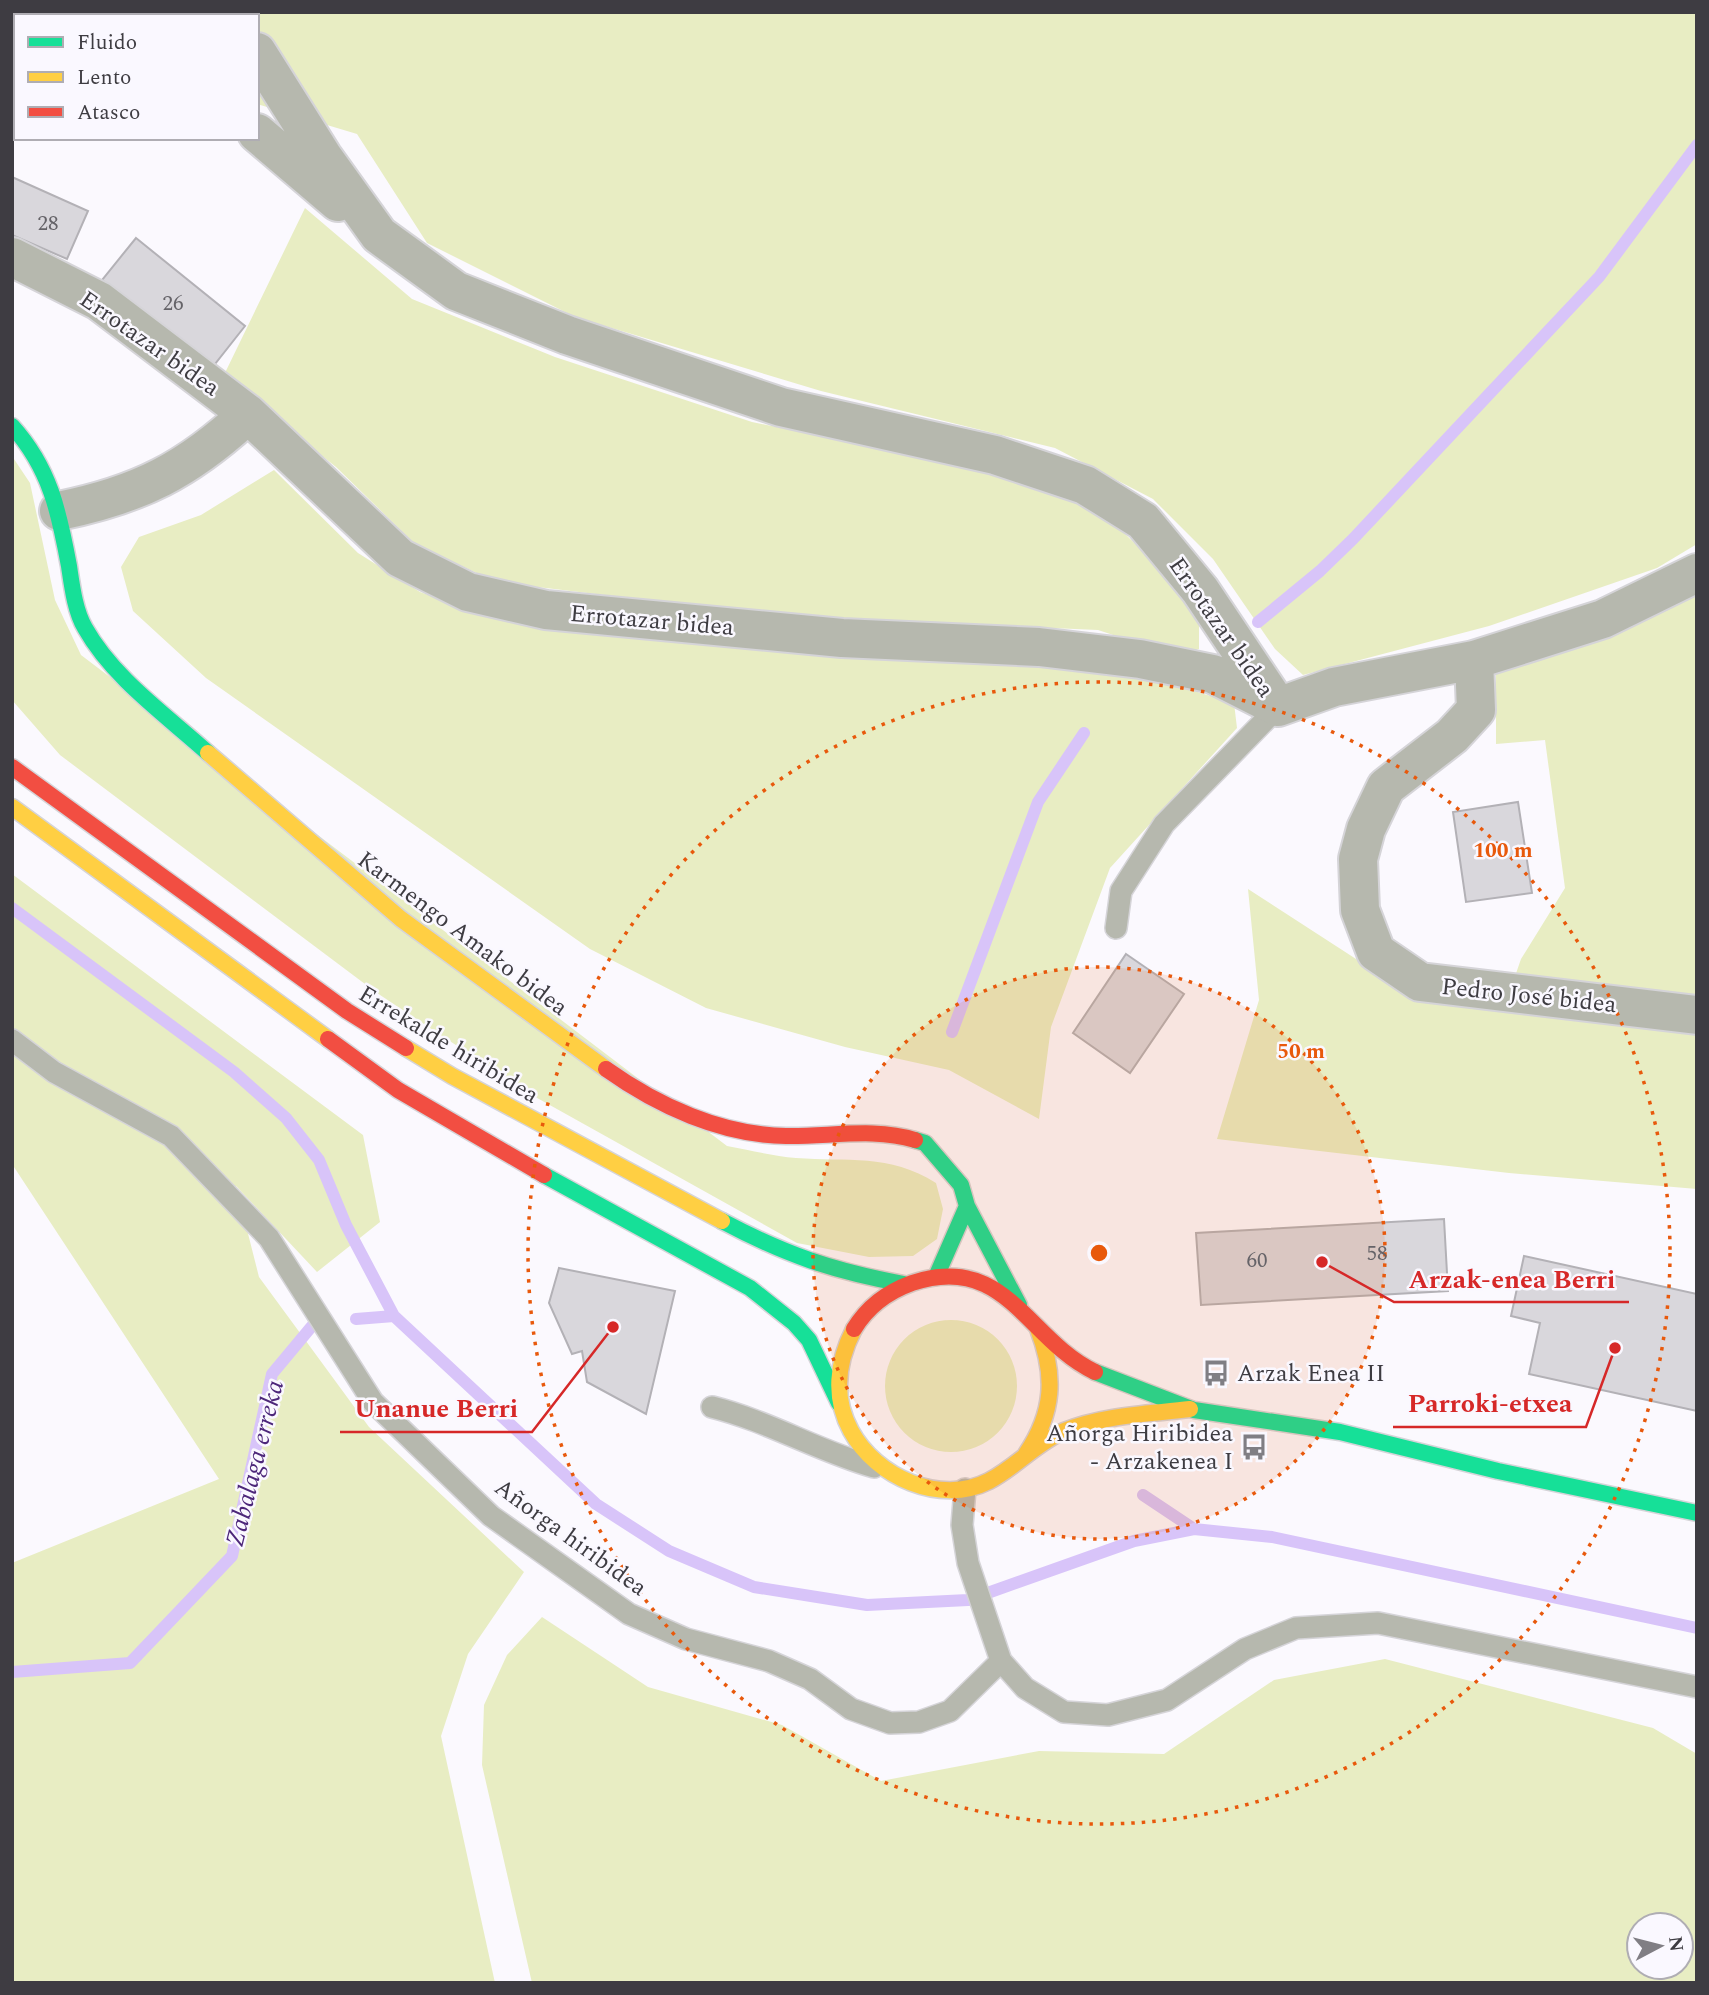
<svg xmlns="http://www.w3.org/2000/svg" width="1709" height="1995" font-family="Spectral,serif">
<style>
.green{fill:#e8edc3;fill-rule:evenodd}
.lines{fill:none;stroke-linecap:round;stroke-linejoin:round}
.stream{stroke:#d8c4f9;stroke-width:12}
.building{fill:#d9d7dc;stroke:#b3b1b6;stroke-width:2}
.lane-casing{stroke:#d5d4d8;stroke-width:24}
.street-casing{stroke:#d5d4d8;stroke-width:42}
.fast-casing{stroke:#d5d4d8;stroke-width:19}
.slow-casing{stroke:#d5d4d8;stroke-width:19}
.jam-casing{stroke:#d5d4d8;stroke-width:19}
.lane{stroke:#b6b8ae;stroke-width:21}
.street{stroke:#b6b8ae;stroke-width:38}
.fast{stroke:#16e098;stroke-width:16}
.slow{stroke:#ffcf43;stroke-width:16}
.jam{stroke:#f24e42;stroke-width:16}
.ring{fill:none;stroke:#e8590c;stroke-width:3.5;stroke-dasharray:3.5 7}
.labels{text-anchor:middle;stroke-width:5;stroke-linejoin:round;paint-order:stroke}
.number-label{font-size:21px;fill:#656368}
.street-label{font-size:24px;fill:#3e3c42;stroke:#faf8ff}
.poi-label{font-size:24px;fill:#3e3c42;stroke:#faf8ff;text-anchor:start}
.water-label{font-size:26px;font-style:italic;fill:#4d277a;stroke:#faf8ff}
.centre{fill:#e8590c;stroke:#faf8ff;stroke-width:3.5}
.ring-label{font-size:21px;text-anchor:middle;font-weight:bold;fill:#e8590c;stroke:#faf8ff;stroke-width:5;stroke-linejoin:round;paint-order:stroke}
.leader{fill:none;stroke:#d62828;stroke-width:2.5}
.callout-dot{fill:#d62828;stroke:#faf8ff;stroke-width:2.5}
.callout-label{font-size:26px;text-anchor:middle;font-weight:bold;fill:#d62828;stroke:#faf8ff;stroke-width:5;stroke-linejoin:round;paint-order:stroke}
</style>
<rect width="100%" height="100%" fill="#fbf9fe"/>
<path class="green" d="M153,12h1544v532l-40,24 -168,58 -186,49 -28,-26 -62,-90 -60,-60 -98,-51 -234,-57 -246,-74 -148,-74 -70,-109 -100,-30v-88h-100z
M305,208l107,91 143,58 197,65 195,40 128,34 41,29 48,47 35,52v25l-22,7 -79,-26 -309,-13 -293,-35 -81,-38 -79,-77 -113,-90z
M12,456l18,27 25,117 26,55 646,491c22,4 46,10 69,12 51,4 93,-5 140,25l7,26 -6,30 -24,17 -44,1 -72,-14 -267,-149 -153,-101 -317,-238 -48,-55z
M274,470l84,83 62,39 83,29 292,33 248,8 131,23 60,18 3,25 -127,140 -59,159 -12,92 -90,-49 -104,-23 -139,-39 -116,-59 -384,-271 -73,-67 -12,-44 18,-30 62,-22z
M1697,591v598l-188,-16 -292,-34 42,-139 -11,-111 159,103 96,19 18,-52 44,-71 -20,-148 -49,4v-71z
M12,874l351,261 17,87 -63,50 -81,-86 23,91 110,150 155,145 -56,82 -27,82 54,247h-483v-420l207,-84 -207,-315z
M885 1386a66 66 0 1 1 132 0a66 66 0 1 1-132 0Z
M542,1617l106,70 134,38 99,56 158,-30 125,3 110,-74 111,-21 268,69 44,26v229h-1165l-50,-218 2,-60 23,-50zM1639,1925h42v42h-42z"/>
<g class="lines">
<path class="stream" d="M1258,622l62,-51 33,-32 246,-262 98,-132
M12,908l222,164 52,46 33,42 27,65 48,91 202,188 73,47 85,36 113,18 101,-5 166,-59 60,-12 78,8 425,91
M952,1032l86,-230 46,-69
M356,1319l38,-3
M1143,1495l51,34
M12,1672l118,-9 102,-107 40,-182 40,-48"/>
</g>
<path class="building" d="M12,30l4,2 -1,64 -3,-1z
M12,177l76,34 -21,48 -55,-24z
M136,238l109,88 -34,43 -109,-89z
M1518,802l14,91 -66,9 -13,-90z
M1126,954l58,40 -54,79 -57,-40z
M1444,1219l4,72 -247,14 -5,-72z
M1524,1256l173,38v117l-168,-37 11,-51 -29,-7z
M559,1268l116,23 -29,123 -59,-32 -5,-31 -10,3 -23,-51z"/>
<g class="lines">
<g class="lane-casing">
<path id="lane" d="M1116,928l5,-37 43,-67 114,-117
M12,1040l42,32 117,64 98,102 104,164 118,114 138,98 57,25 83,22 41,18 41,30 39,14 29,-1 31,-11 51,-50
M712,1407c56,14 106,44 162,60
M965,1489l-3,36 6,38 33,98 24,27 39,24 44,3 59,-15 78,-51 51,-21 82,-5 319,64"/>
</g>
<g class="street-casing">
<path id="street" d="M76,12l6,4
M121,12l4,4
M228,12l3,4
M257,52l66,105 56,78 77,56 111,44 214,72 214,48 90,30 58,36 57,69 77,115
M257,133l81,69
M12,257l87,44 149,113 152,144 68,34 78,18 296,28 197,9 101,12 73,15 65,33
M59,511c80,-16 129,-41 189,-97
M1474,660l2,50 -24,26 -66,51 -20,42 -8,30 2,51 16,42 44,30 277,33
M1278,707l56,-20 140,-27 129,-41 94,-46"/>
</g>
<g class="fast-casing">
<path id="fast" d="M12,426c38,42 47,86 57,140 3,20 6,45 16,62 28,50 81,87 123,125
M915,1140l10,3 36,42 6,21 52,99
M544,1175l206,113 44,35 15,17 30,63
M722,1221c64,34 111,50 182,63
M936,1277l31,-71
M1095,1372l99,38 146,22 158,39 199,42"/>
</g>
<g class="slow-casing">
<path id="slow" d="M208,753l193,166 205,150
M12,807l316,232
M406,1048l46,28 270,145
M854,1329c-17,33 -21,69 -3,102 25,46 89,75 138,50 27,-14 47,-38 75,-50 39,-16 85,-17 126,-22
M1026,1454c28,-41 30,-79 12,-125"/>
</g>
<g class="jam-casing">
<path id="jam" d="M12,767l335,244 59,37
M328,1039l70,51 146,85
M606,1069c52,37 115,66 180,67 42,1 89,-9 129,4
M854,1329c14,-23 33,-37 58,-46 94,-31 114,56 183,89"/>
</g>
<use href="#lane" class="lane"/>
<use href="#street" class="street"/>
<use href="#fast" class="fast"/>
<use href="#slow" class="slow"/>
<use href="#jam" class="jam"/>
</g>
<circle cx="1099" cy="1253" r="286" fill="#e8590c" fill-opacity=".12"/>
<g class="ring">
<circle cx="1099" cy="1253" r="286"/>
<circle cx="1099" cy="1253" r="571"/>
</g>
<defs>
<g id="bus-bare" transform="scale(2.1)"><path d="M-5-6H5V4H4V6H2V4H-2V6H-4V4H-5ZM-3.5-4V0h7V-4ZM-3.5 1.2v1.5H-2V1.2ZM2 1.2v1.5H3.5V1.2Z" fill="#807e84" stroke="#faf8ff" stroke-width="2.5" paint-order="stroke"/></g>
</defs>
<g fill-rule="evenodd">
<use href="#bus-bare" x="1216" y="1373"/>
<use href="#bus-bare" x="1254" y="1447"/>
</g>
<g class="labels">
<g class="number-label">
<text x="48" y="230">28</text>
<text x="173" y="310">26</text>
<text x="1377" y="1260">58</text>
<text x="1257" y="1267">60</text>
</g>
<g class="street-label">
<text transform="translate(150 343) rotate(35)" y="8">Errotazar bidea</text>
<text transform="translate(652 620) rotate(5)" y="8">Errotazar bidea</text>
<text transform="translate(1222 627) rotate(55)" y="8">Errotazar bidea</text>
<text transform="translate(463 933) rotate(37)" y="8">Karmengo Amako bidea</text>
<text transform="translate(1529 995) rotate(6)" y="8">Pedro José bidea</text>
<text transform="translate(449 1044) rotate(31)" y="8">Errekalde hiribidea</text>
<text transform="translate(571 1537) rotate(36)" y="8">Añorga hiribidea</text>
</g>
<g class="poi-label">
<text x="1237" y="1381">Arzak Enea II</text>
<text x="1233" y="1441" text-anchor="end">Añorga Hiribidea<tspan x="1233" dy="28">- Arzakenea I</tspan></text>
</g>
<g class="water-label">
<text transform="translate(254 1463) rotate(-76)" y="9">Zabalaga erreka</text>
</g>
</g>
<circle cx="1099" cy="1253" r="10" class="centre"/>
<g class="ring-label">
<text x="1503" y="857">100 m</text>
<text x="1301" y="1058">50 m</text>
</g>
<path class="leader" d="M1322 1262L1394 1302H1629M1615 1348L1586 1427H1393M613 1327L532 1432H340"/>
<g class="callout-dot">
<circle cx="1322" cy="1262" r="7"/>
<circle cx="1615" cy="1348" r="7"/>
<circle cx="613" cy="1327" r="7"/>
</g>
<g class="callout-label">
<text x="1512" y="1288">Arzak-enea Berri</text>
<text x="1490" y="1412">Parroki-etxea</text>
<text x="436" y="1417">Unanue Berri</text>
</g>
<rect width="1709" height="1995" fill="none" stroke="#3e3c42" stroke-width="28"/>
<rect x="14" y="14" width="245" height="126" fill="#faf8ff" stroke="#afadb3" stroke-width="2"/>
<rect x="28" y="37" width="35" height="10" fill="#16e098" stroke="#afadb3" stroke-width="2"/>
<text x="77" y="49" font-size="21" fill="#3e3c42">Fluido</text>
<rect x="28" y="72" width="35" height="10" fill="#ffcf43" stroke="#afadb3" stroke-width="2"/>
<text x="77" y="84" font-size="21" fill="#3e3c42">Lento</text>
<rect x="28" y="107" width="35" height="10" fill="#f24e42" stroke="#afadb3" stroke-width="2"/>
<text x="77" y="119" font-size="21" fill="#3e3c42">Atasco</text>
<g transform="translate(1660 1946) rotate(83)"><circle r="33" fill="#faf8ff" stroke="#afadb3" stroke-width="2"/>
<path d="M0-5L12 26L0 18L-12 26Z" fill="#807e84"/>
<text y="-10" font-size="19" font-weight="bold" text-anchor="middle" fill="#3e3c42">N</text>
</g>
</svg>
